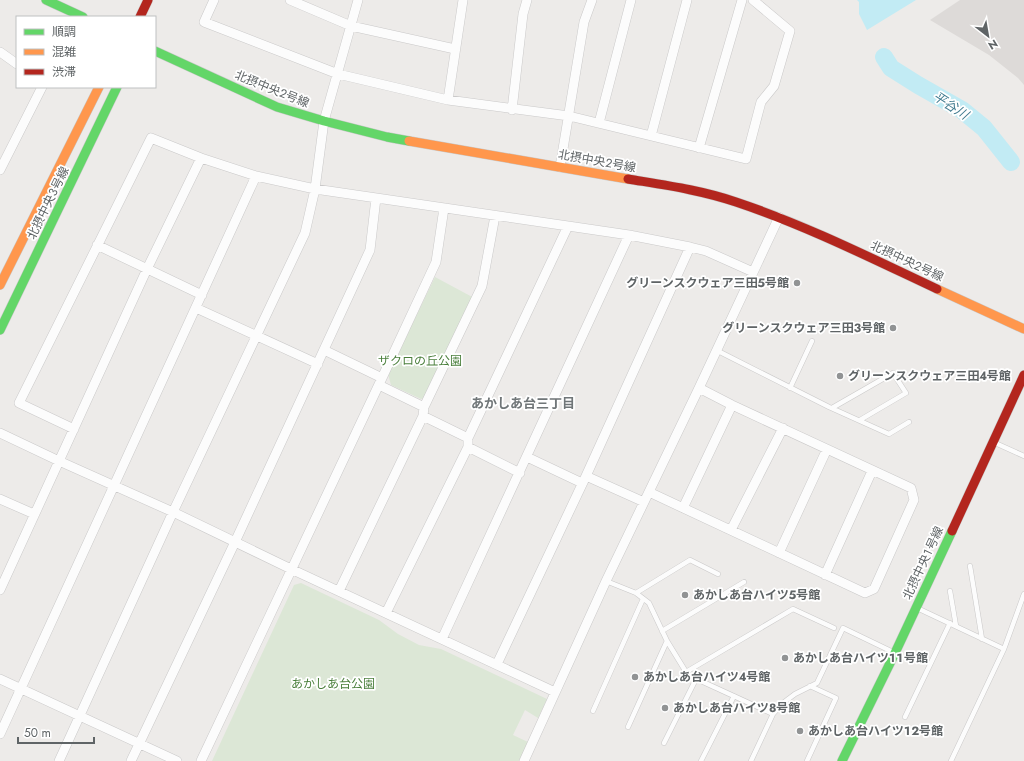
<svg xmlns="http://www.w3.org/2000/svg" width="1024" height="761" font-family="Jost,'Noto Sans JP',sans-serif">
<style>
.education{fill:#dddad8}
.green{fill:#dce7d6}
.water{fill:#c2ebf4}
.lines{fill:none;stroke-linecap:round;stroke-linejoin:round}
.river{stroke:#c2ebf4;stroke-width:18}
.lane-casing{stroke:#cac9c9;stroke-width:5.5}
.street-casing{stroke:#cac9c9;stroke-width:10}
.fast-casing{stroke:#c9c9c9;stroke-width:10}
.slow-casing{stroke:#c9c9c9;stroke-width:10}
.jam-casing{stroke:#c9c9c9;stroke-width:10}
.lane{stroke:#fcfcfc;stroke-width:4.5}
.street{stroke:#fcfcfc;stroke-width:9}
.fast{stroke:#63d668;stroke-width:9}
.slow{stroke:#ff974d;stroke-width:9}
.jam{stroke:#b3261e;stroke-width:9}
.poi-dot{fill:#919394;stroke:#fff;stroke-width:1.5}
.labels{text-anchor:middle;stroke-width:3.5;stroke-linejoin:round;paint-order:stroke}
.street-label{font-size:12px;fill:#5f6466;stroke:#fff}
.poi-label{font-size:12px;font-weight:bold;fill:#5f6466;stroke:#fff;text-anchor:start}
.park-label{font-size:12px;fill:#4a7f3c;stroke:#fff}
.water-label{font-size:13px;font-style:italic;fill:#427c90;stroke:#fff}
.neighbourhood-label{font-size:13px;font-weight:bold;fill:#707678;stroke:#fff}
</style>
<rect width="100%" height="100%" fill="#edebe9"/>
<path class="education" d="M960,0h64v85l-6,-7 -29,-23 -59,-35z"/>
<path class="green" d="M435,277l41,22 -46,97 -9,3 -30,-14 -3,-11z
M301,583l78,37 19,14 21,11 22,4 106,50 -9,19 -13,-8 -12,25 15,7 -9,19h-307l82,-176z"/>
<path class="water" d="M857,0h59l-49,30 -8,-16v-12z"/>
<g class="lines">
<path class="river" d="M884,57l7,11 27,17 44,25 22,18 27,34"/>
<g class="lane-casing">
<path id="lane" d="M716,350l113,57 60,27 20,-12
M790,388l22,-47
M832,408l61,-35 13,20 -46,27
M993,442l31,14
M970,566l12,73
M606,581l30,12 13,10 18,38 19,31 4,4 83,38 10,-11 12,-9 22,-11 26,-55 52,25
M950,591l6,35
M636,593l54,-33 28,14
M917,608l87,41
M662,631l82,-49
M686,672l107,-63 41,19
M593,711l50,-112
M905,717l45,-94
M628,727l39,-86
M664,743l32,-64
M701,761l33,-65
M751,761l22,-47
M807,761l29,-63 -26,-12
M951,761l53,-112 20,-55"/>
</g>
<g class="street-casing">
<path id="street" d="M214,0l-10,22 134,52 110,26 121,16 177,43 15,-57 13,-16 16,-55 -37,-31
M290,0l61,26 104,23
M0,52l17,12
M448,100l15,-100
M512,110l11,-96 4,-14
M599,123l32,-123
M651,136l36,-136
M699,148l43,-148
M560,167l24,-145 8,-22
M0,170l42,-83
M97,245l105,50
M196,308l122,56
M324,350l58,28
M379,385l45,22
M423,416l45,22
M74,429l-55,-26 132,-265 50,20 55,18 59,13 253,37 61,9 61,12 16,4 47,21
M0,433l59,28 114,51 118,57 264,123
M468,447l52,26
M527,457l55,26
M586,476l58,26
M649,492l216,101 9,-4 40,-89 -3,-12 -179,-83 -33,-17
M0,499l34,15
M683,508l49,-103
M731,530l52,-102
M779,553l48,-104
M825,575l47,-104
M0,590l147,-321 54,-111
M339,591l84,-175 1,-9 58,-121 13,-70
M386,613l82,-166v-9l100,-212
M442,639l187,-404
M497,664l89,-188 104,-229
M0,679l177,82
M0,734l256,-558
M59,761l114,-249 132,-279 10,-44 9,-68 34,-121
M131,761l104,-219 135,-292 6,-52
M201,761l181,-383 54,-116 8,-54
M524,761l82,-180 93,-193 80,-171"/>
</g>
<g class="fast-casing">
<path id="fast" d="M46,0l37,17
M155,51l122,56 47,14 63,16 22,4
M0,330l117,-243
M842,761l53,-108 57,-122"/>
</g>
<g class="slow-casing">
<path id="slow" d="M409,141l219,38
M0,285l99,-198
M937,289l87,40"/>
</g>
<g class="jam-casing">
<path id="jam" d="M140,17l8,-17
M628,179c36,6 73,11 108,23 69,23 135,56 201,87
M952,531l72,-156"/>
</g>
<use href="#lane" class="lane"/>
<use href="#street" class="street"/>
<use href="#fast" class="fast"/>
<use href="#slow" class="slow"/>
<use href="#jam" class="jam"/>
</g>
<g class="poi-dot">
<circle cx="797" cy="283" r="4"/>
<circle cx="893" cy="328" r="4"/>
<circle cx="840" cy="376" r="4"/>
<circle cx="685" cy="595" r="4"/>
<circle cx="785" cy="658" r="4"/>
<circle cx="635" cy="677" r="4"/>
<circle cx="665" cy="708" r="4"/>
<circle cx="800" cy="731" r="4"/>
</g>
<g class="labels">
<g class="street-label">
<text transform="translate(272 89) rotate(22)" y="4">北摂中央２号線</text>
<text transform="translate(597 161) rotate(10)" y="4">北摂中央２号線</text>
<text transform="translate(48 203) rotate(-64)" y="4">北摂中央３号線</text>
<text transform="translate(907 261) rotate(25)" y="4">北摂中央２号線</text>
<text transform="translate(923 563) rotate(-65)" y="4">北摂中央１号線</text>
</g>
<g class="poi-label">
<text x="789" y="287" text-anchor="end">グリーンスクウェア三田５号館</text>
<text x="885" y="332" text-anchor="end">グリーンスクウェア三田３号館</text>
<text x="848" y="380">グリーンスクウェア三田４号館</text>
<text x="693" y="599">あかしあ台ハイツ５号館</text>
<text x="793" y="662">あかしあ台ハイツ１１号館</text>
<text x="643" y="681">あかしあ台ハイツ４号館</text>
<text x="673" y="712">あかしあ台ハイツ８号館</text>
<text x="808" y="735">あかしあ台ハイツ１２号館</text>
</g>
<g class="park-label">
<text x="420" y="365">ザクロの丘公園</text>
<text x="333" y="688">あかしあ台公園</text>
</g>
<g class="water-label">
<text transform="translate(951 105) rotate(33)" y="5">平谷川</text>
</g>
<g class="neighbourhood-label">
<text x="523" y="408">あかしあ台三丁目</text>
</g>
</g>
<rect x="16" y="16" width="140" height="72" fill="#ffffff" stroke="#bfc1c2"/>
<rect x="24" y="29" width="20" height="6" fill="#63d668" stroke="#bfc1c2"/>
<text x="52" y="36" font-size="12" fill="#5f6466">順調</text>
<rect x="24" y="49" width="20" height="6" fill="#ff974d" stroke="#bfc1c2"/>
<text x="52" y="56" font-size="12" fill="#5f6466">混雑</text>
<rect x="24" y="69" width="20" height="6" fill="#b3261e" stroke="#bfc1c2"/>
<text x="52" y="76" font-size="12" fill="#5f6466">渋滞</text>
<g transform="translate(988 36) rotate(149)" stroke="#ffffff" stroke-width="3" paint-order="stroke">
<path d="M0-3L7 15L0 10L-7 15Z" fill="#5f6466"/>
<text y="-6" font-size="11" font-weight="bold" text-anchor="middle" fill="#5f6466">N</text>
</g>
<path d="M18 737v6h76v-6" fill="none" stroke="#5f6466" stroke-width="2"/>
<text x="24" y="737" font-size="12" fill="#5f6466" stroke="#ffffff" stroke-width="3" paint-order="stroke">50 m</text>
</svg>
